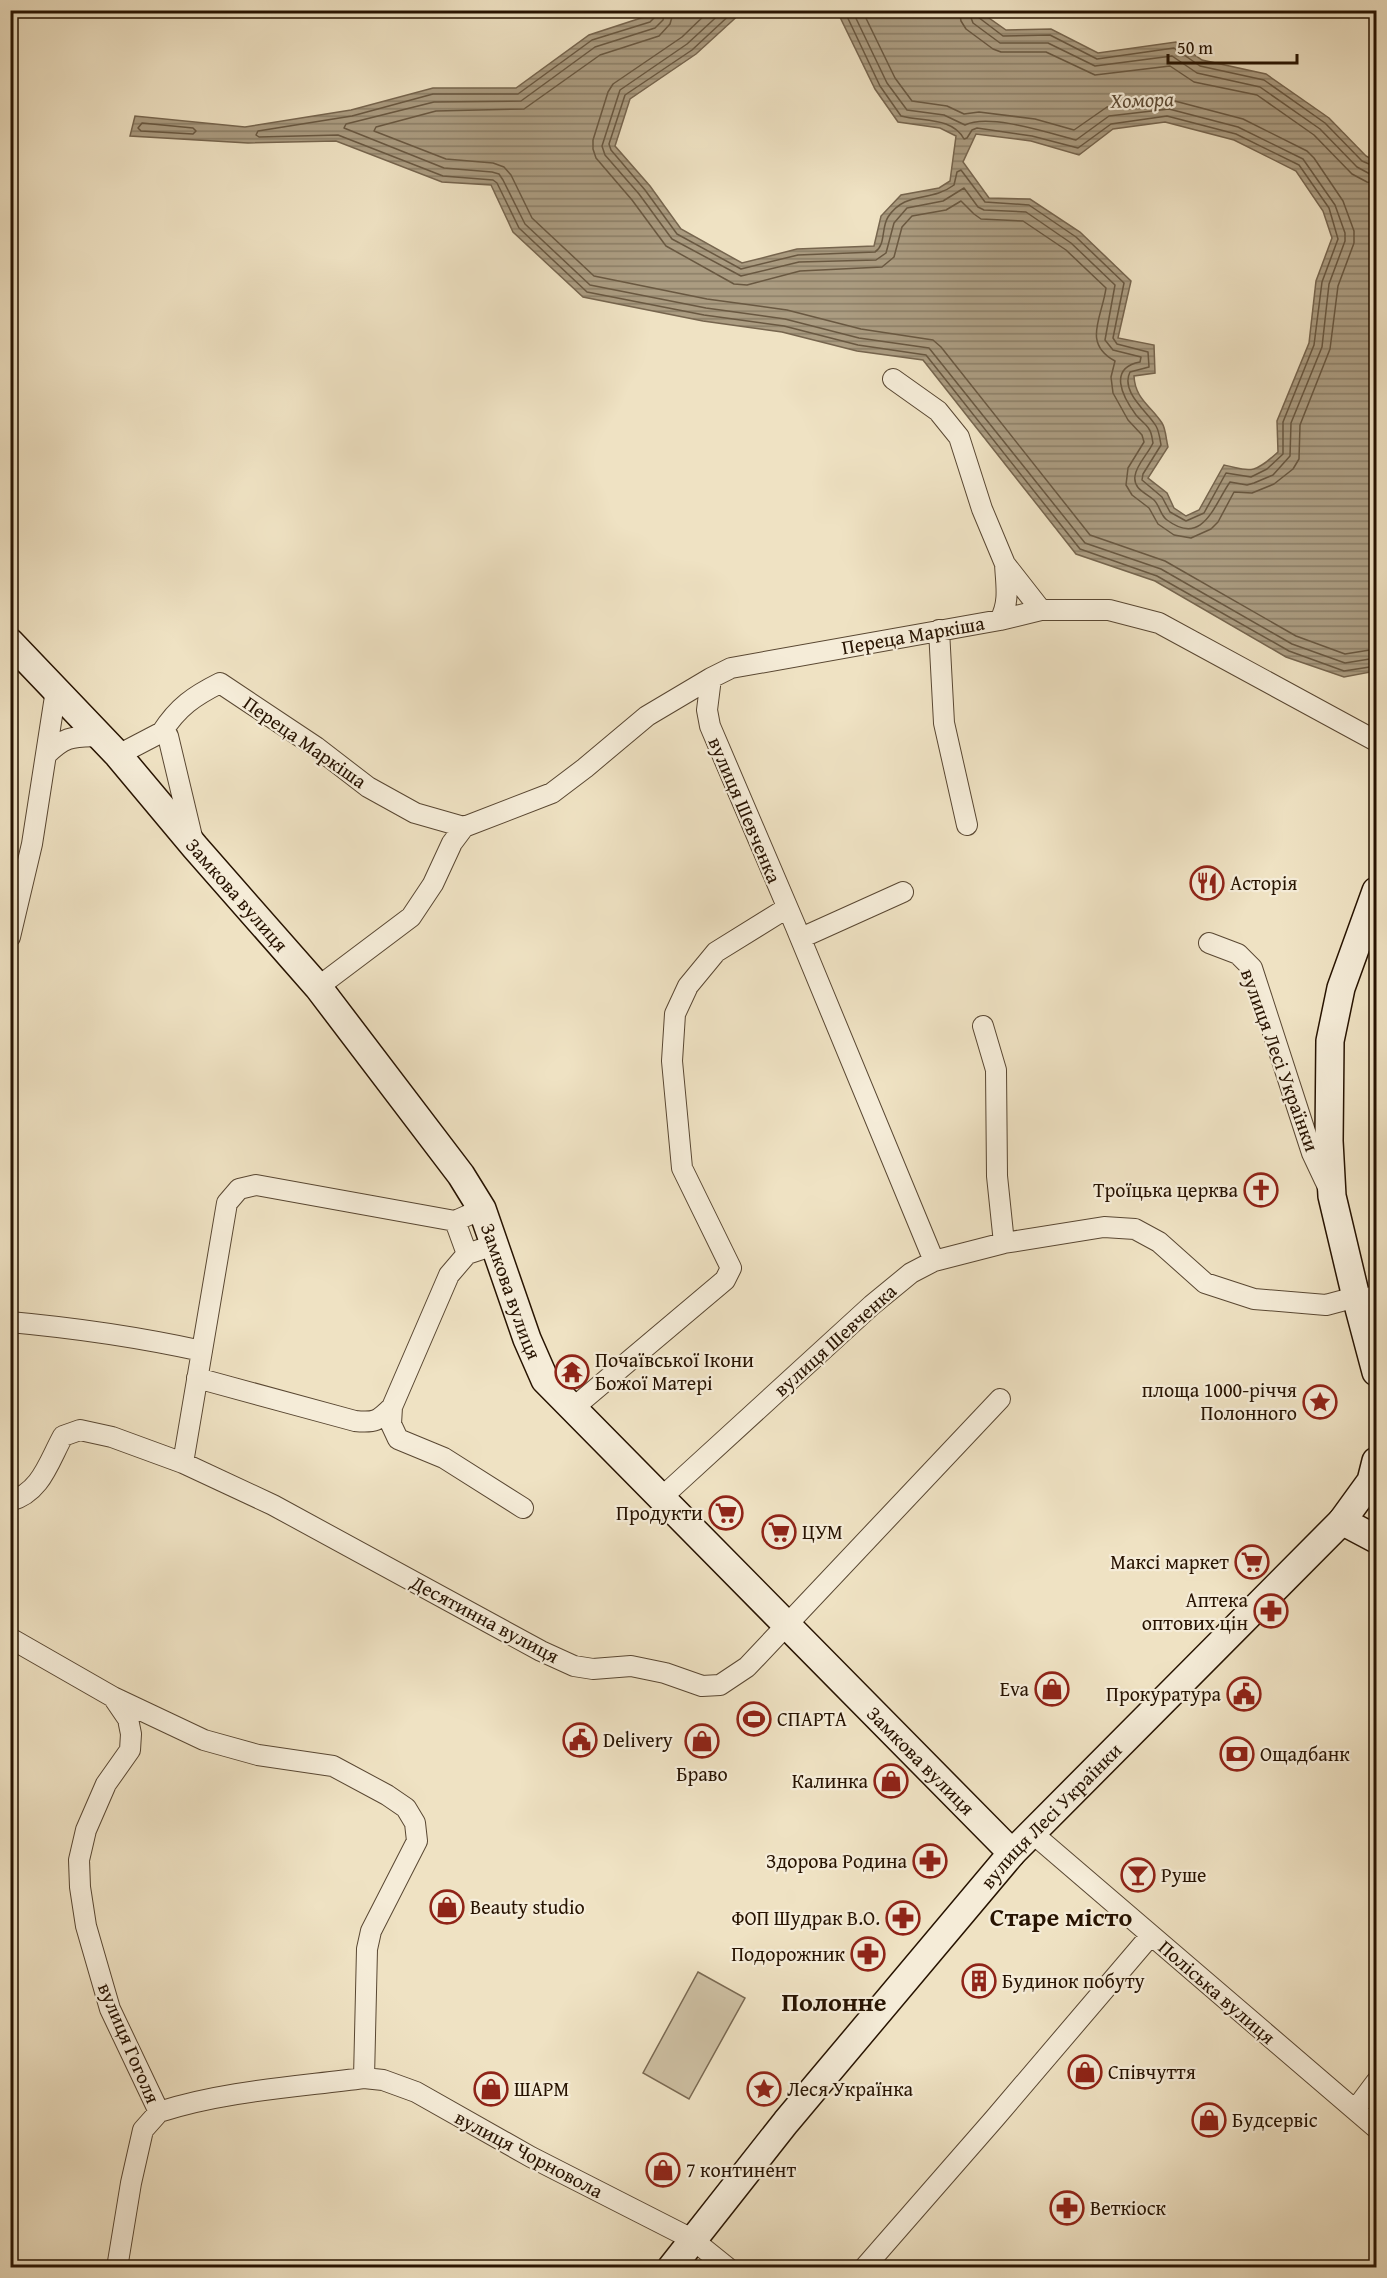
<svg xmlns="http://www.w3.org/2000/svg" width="1387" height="2278" font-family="'Gentium Book Plus',serif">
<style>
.pitch{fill:#cdbfa2;stroke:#7a6952;stroke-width:1.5}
.water{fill:url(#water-rules);stroke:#76654e;stroke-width:1.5;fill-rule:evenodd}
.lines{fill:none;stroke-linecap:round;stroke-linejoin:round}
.shore{stroke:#695841;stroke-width:1.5}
.street-casing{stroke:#594732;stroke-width:22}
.secondary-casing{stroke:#271301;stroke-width:30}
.street{stroke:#f5ecd8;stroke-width:20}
.secondary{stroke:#f5ecd8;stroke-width:27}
.labels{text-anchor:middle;stroke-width:4.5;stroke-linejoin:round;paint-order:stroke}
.street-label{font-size:20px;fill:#271301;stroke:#f5ecd8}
.poi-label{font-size:20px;fill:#271301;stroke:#f5ecd8;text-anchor:start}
.water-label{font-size:21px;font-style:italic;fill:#5c4a34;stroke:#f5ecd8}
.district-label{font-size:26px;font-weight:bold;fill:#271301;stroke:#f5ecd8}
</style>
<defs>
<pattern id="water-rules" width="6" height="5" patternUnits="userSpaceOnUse" patternTransform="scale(1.5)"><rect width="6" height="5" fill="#ab9c81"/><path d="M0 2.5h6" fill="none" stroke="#8b7e67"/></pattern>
</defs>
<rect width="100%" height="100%" fill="#efe2c3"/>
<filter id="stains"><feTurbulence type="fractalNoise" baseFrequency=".00333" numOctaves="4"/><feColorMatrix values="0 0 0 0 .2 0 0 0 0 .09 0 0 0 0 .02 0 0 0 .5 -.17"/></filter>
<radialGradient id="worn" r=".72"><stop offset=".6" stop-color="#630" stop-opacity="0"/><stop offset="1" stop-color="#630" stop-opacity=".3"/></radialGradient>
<path class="pitch" d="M698,1972l47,26 -56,101 -46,-26z"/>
<path class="water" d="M653,11h90l-47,43 -66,45 -15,47 35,40 31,43 61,34 55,-14 77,-3 7,-30 20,-21 38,-7 11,-7 6,-45 -16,-8 -42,-6 -23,-33 -38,-78h142l27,19 45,-1 47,24 78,-11 26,18 64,14 63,44 37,38 10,6v509l-32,6 -58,-20 -131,-76 -79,-27 -153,-194 -66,-9 -75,-19 -79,-11 -120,-24 -70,-65 -22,-47 -49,-3 -106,-41 -88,2 -118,-7 5,-20 110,11 106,-17 82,-22h83l73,-53 58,-19zM1165,122l69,18 62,31 27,40 9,27 -16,43 -7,62 -32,78 1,31c-23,21 -25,20 -54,13l-25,45 -13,6 -12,-8 -7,-15 -19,-15 20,-31c-2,-7 -2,-18 -6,-24 -11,-17 -27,-24 -28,-47l21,-3 -1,-28 -36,-7 13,-57 -51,-49 -50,-33 -41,-1 -26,-36 13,-28 55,7 48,14 34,-26z"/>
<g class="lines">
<path class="shore" d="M657,10l-1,6 -6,6 -58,18 -74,54h-85l-81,22 -94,15 -2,4 3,2 79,-2 105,41 50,4 4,3 22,45 68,64 117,23 80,11 74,19 68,10 154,194 77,27 132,75 55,20 32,-5
M665,10l-2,10 -8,8 -60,19 -74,54 -87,1 -88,22 -2,4 100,40 48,4 7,2 4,6 22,44 65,61 116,23 79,11 74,19 70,10 156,195 76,26 131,75 53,19 31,-5
M674,10l-4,14 -11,12 -59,19 -76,54 -88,2 -60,16 -2,4 72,28 47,4 11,4 7,8 21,43 62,58 113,23 80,11 74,19 72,11 8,7 149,188 75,26 131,75 49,18 31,-5
M710,10l-28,27 -69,47 -5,8 -15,48v9l3,9 36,42 34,46 68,38 13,1 53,-14 82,-4 12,-10 8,-30 10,-11 34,-6 15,-9 13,13 7,5 42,2 43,29 40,38c-4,30 -24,55 9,73l-4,16 2,16 15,27 14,15 2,7 -16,26 -2,17 6,10 17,13 9,16 16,11 17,3 20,-9 7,-7 16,-30 18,1 22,-9 19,-15 6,-10 1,-34 30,-76 8,-63 16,-43v-12l-11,-30 -29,-43 -7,-7 -64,-32 -72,-19 -8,-1 -56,8 -33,23 -39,-11 -56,-7 -15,2 -17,-8 -35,-5 -17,-23 -33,-68
M724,10l-37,34 -67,46 -18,56 3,9 34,39 33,45 69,37 58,-14 77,-2 10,-7 8,-30 13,-15 36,-7 21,-13 14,19 6,3 42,2 45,31 44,42 -10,55 8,10 28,7 -1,5c-32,6 -18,34 -4,53 4,5 10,9 13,14 3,4 3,10 4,14 -5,11 -17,22 -18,33 -2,13 11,17 19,24 6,6 6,15 13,20 36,27 47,-15 63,-38l17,3 7,-2 19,-8 17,-19 1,-33 31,-76 7,-63 16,-43v-8l-10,-28 -32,-46 -65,-32 -69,-18 -60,7 -33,24c-27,-7 -87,-27 -111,-15l-21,-10 -37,-5 -20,-27 -35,-73
M735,10l-43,40 -67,45 -16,49 2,6 34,40 32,44 64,35 57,-14 77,-3c11,-7 6,-24 13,-35 18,-27 42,-14 66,-32l3,-13 4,-2 24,32 44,3 47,32 48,46 -11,55 4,6 31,8 1,15 -19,5c-10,20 18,40 26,54 3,5 4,13 5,19l-18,29 -1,6 20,17 8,15 16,9 18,-8 22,-40 25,4 16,-8 16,-15v-32l31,-77 8,-63 16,-43 -9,-31 -30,-43 -63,-31 -69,-18 -56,8 -33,24 -46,-12 -55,-8 -5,2 -5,8 -3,1c-12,-22 -41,-17 -63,-23l-21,-30 -36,-76
M959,10l2,11 5,8 27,20 8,3h45l49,23 75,-9 24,16 63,13 57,40 38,39 15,8 9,2
M968,10l5,13 27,20h48l47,23 77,-10 25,17 63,14 60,42 37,38 13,7h6
M976,10l2,7 25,19 47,-1 47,24 77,-11 26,18 64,14 61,43 37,38 14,6
M142,123l51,5 3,3 -3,3 -52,-3 -3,-3z"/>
<g class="street-casing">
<path id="street" d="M893,379l45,32 21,26 23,72 23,55 36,46
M1000,620c10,-18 6,-36 5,-56
M939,630l5,93 23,102
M711,678l-4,32 3,16 85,199 139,336
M162,732c16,-25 32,-36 58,-49l96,64 52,40 47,26 49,14
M46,755c20,-20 27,-18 54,-19
M118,755l44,-23 6,4 25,105
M10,937l22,-93 24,-154
M801,938l102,-46
M1209,943l29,11 14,14 60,185 16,34
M318,987l93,-70 22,-33 19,-41 12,-16 88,-34 33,-25 62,-52 64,-38 20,-10 269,-48 41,-10h68l50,13 217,118
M983,1026l13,44 1,106 7,67
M455,1221l12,33
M494,1245l-27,9 -18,21 -57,132 -1,17 7,15 46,19 79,50
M1358,1304l18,-9
M10,1322c66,6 128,15 192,29
M197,1378l158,43c20,2 23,0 37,-14
M572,1409l153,-129 6,-12 -49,-100 -10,-107 3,-47 13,-28 28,-34 71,-44
M183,1463l44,-260 12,-14 17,-4 199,36 27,-12
M661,1498l211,-193 39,-32 23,-12 70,-18 100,-16 31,2 24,13 46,41 49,16 72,6 30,-8
M10,1501c31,-8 39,-40 53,-65l17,-6 32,7 71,26 90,42 268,146 33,15 19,3 38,-3 34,7 37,13 18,-1 27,-18 253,-268
M10,1638l103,59 15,22 3,15 -1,16 -24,34 -20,46 -7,30 1,27 6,39 24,83 49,103
M113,1697l91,43 54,15 75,11 54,29 19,13 9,15 2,18 -46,90 -4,18 -3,129
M1031,1832l345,296
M1355,2110l21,-28
M159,2112c65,-21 137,-25 205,-34l19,2 33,12 115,65 161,82 36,29
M117,2268l14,-85 12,-53 16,-18
M864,2268l131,-150 156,-183"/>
</g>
<g class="secondary-casing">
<g id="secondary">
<path id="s1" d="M10,642l108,113 77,92 123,140 143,188 21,34 45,130 18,41 467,473"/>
<path d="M1376,891l-35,97 -11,53 -1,100 3,55 24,101 20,75"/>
<path d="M1342,1521l34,18"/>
<path id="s2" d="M671,2268l115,-146 226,-269 330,-332 29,-40 5,-20"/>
</g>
</g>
<use href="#street" class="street"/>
<use href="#secondary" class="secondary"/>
</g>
<defs>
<g id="restaurant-ring" transform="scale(1.725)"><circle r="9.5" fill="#f5ecd8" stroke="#8f2418" stroke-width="1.5"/><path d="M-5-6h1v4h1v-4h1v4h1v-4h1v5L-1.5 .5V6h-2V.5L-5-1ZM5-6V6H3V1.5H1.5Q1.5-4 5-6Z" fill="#8f2418"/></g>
<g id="church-ring" transform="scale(1.725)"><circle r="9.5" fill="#f5ecd8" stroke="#8f2418" stroke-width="1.5"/><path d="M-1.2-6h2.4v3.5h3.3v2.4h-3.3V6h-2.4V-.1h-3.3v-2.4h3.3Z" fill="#8f2418"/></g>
<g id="temple-ring" transform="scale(1.725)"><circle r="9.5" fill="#f5ecd8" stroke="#8f2418" stroke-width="1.5"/><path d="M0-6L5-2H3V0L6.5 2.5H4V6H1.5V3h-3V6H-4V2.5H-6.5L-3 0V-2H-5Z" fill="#8f2418"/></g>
<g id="sight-ring" transform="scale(1.725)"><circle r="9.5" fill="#f5ecd8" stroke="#8f2418" stroke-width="1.5"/><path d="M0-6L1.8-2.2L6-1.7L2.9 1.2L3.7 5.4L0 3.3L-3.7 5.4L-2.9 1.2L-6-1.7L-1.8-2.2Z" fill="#8f2418"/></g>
<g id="supermarket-ring" transform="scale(1.725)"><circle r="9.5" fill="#f5ecd8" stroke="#8f2418" stroke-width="1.5"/><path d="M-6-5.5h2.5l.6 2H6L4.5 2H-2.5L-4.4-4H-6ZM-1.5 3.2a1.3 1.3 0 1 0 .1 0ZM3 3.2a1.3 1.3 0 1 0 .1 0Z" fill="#8f2418"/></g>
<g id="pharmacy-ring" transform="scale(1.725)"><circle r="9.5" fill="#f5ecd8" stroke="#8f2418" stroke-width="1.5"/><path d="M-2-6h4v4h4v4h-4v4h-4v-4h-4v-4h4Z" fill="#8f2418"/></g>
<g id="shop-ring" transform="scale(1.725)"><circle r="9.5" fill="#f5ecd8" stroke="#8f2418" stroke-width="1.5"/><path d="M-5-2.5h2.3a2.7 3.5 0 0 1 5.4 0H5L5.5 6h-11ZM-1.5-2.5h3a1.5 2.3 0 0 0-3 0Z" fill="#8f2418"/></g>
<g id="civic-ring" transform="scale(1.725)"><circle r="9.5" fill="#f5ecd8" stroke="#8f2418" stroke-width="1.5"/><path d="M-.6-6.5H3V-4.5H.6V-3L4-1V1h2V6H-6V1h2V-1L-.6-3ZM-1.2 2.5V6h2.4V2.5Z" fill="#8f2418"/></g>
<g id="stadium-ring" transform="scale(1.725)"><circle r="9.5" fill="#f5ecd8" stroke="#8f2418" stroke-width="1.5"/><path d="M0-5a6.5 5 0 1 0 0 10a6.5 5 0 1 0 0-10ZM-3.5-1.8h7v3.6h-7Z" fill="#8f2418"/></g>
<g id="bank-ring" transform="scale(1.725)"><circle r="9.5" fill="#f5ecd8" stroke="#8f2418" stroke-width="1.5"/><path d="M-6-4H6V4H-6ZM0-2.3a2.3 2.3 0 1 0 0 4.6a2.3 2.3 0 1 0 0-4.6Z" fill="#8f2418"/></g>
<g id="bar-ring" transform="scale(1.725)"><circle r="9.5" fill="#f5ecd8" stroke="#8f2418" stroke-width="1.5"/><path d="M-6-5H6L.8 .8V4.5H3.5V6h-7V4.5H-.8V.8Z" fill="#8f2418"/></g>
<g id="building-ring" transform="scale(1.725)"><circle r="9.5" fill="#f5ecd8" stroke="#8f2418" stroke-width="1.5"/><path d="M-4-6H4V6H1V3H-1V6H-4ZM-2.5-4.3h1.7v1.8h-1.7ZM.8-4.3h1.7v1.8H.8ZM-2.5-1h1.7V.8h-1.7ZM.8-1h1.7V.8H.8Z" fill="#8f2418"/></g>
</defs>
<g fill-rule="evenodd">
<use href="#restaurant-ring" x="1207" y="883"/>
<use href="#church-ring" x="1261" y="1190"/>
<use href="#temple-ring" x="572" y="1372"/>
<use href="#sight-ring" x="1320" y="1402"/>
<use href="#supermarket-ring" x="726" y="1513"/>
<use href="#supermarket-ring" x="779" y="1532"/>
<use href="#supermarket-ring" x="1252" y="1562"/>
<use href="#pharmacy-ring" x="1271" y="1611"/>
<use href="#shop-ring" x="1052" y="1689"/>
<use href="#civic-ring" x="1244" y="1694"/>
<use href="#stadium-ring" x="754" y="1719"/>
<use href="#civic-ring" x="580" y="1740"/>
<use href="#shop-ring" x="702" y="1741"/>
<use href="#bank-ring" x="1237" y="1754"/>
<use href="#shop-ring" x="891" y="1781"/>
<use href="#pharmacy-ring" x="930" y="1861"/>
<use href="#bar-ring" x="1138" y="1875"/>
<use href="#shop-ring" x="447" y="1907"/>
<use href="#pharmacy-ring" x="903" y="1918"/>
<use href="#pharmacy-ring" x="868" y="1954"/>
<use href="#building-ring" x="979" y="1981"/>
<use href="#shop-ring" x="1085" y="2072"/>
<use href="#shop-ring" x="491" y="2089"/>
<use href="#sight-ring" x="764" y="2089"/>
<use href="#shop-ring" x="1209" y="2120"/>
<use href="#shop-ring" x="663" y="2170"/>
<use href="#pharmacy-ring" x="1067" y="2208"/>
</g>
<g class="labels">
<g class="street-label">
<text transform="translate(913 635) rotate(-10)" y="7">Переца Маркіша</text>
<text transform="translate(305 742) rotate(35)" y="7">Переца Маркіша</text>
<text transform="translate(745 810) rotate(67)" y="7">вулиця Шевченка</text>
<text dy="7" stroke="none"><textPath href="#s1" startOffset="340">Замкова вулиця</textPath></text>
<text transform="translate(1280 1060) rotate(70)" y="7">вулиця Лесі Українки</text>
<text dy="7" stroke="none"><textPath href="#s1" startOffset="826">Замкова вулиця</textPath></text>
<text transform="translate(835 1340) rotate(-42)" y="7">вулиця Шевченка</text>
<text transform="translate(485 1619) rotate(28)" y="7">Десятинна вулиця</text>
<text dy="7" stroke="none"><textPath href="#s1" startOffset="1456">Замкова вулиця</textPath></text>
<text dy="7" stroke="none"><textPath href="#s2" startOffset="591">вулиця Лесі Українки</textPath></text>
<text transform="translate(1217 1992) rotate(41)" y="7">Поліська вулиця</text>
<text transform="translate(129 2043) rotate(67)" y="7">вулиця Гоголя</text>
<text transform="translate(529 2154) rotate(28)" y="7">вулиця Чорновола</text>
</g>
<g class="poi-label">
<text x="1230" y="890">Асторія</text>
<text x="1238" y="1197" text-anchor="end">Троїцька церква</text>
<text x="595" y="1367">Почаївської Ікони<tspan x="595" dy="23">Божої Матері</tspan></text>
<text x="1297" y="1397" text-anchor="end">площа 1000-річчя<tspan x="1297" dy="23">Полонного</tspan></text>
<text x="703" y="1520" text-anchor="end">Продукти</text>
<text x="802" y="1539">ЦУМ</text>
<text x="1229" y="1569" text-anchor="end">Максі маркет</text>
<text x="1248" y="1607" text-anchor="end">Аптека<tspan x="1248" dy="23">оптових цін</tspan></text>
<text x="1029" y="1696" text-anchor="end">Eva</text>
<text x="1221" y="1701" text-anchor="end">Прокуратура</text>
<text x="777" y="1726">СПАРТА</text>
<text x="603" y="1747">Delivery</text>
<text x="1260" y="1761">Ощадбанк</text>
<text x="702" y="1781" text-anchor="middle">Браво</text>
<text x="868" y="1788" text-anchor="end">Калинка</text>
<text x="907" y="1868" text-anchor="end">Здорова Родина</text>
<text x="1161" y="1882">Руше</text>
<text x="470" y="1914">Beauty studio</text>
<text x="880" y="1925" text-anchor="end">ФОП Шудрак В.О.</text>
<text x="845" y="1961" text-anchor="end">Подорожник</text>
<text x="1002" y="1988">Будинок побуту</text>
<text x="1108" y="2079">Співчуття</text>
<text x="514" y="2096">ШАРМ</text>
<text x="787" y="2096">Леся Українка</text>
<text x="1232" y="2127">Будсервіс</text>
<text x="686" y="2177">7 континент</text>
<text x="1090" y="2215">Веткіоск</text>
</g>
<g class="water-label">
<text transform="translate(1142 100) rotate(-2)" y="7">Хомора</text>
</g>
<g class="district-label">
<text x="1061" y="1926">Старе місто</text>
<text x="834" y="2011">Полонне</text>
</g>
</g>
<rect width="1387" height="2278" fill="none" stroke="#efe2c3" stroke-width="36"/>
<rect x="12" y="12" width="1363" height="2254" fill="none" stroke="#271301" stroke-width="3"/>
<rect x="18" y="18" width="1351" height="2242" fill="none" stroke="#271301" stroke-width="1.5"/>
<path d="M1168 54v9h129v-9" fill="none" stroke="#271301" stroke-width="3"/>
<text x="1177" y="54" font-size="18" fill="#271301" stroke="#f5ecd8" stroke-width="4.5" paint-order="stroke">50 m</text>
<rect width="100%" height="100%" filter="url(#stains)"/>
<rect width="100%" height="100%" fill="url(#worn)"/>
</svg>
